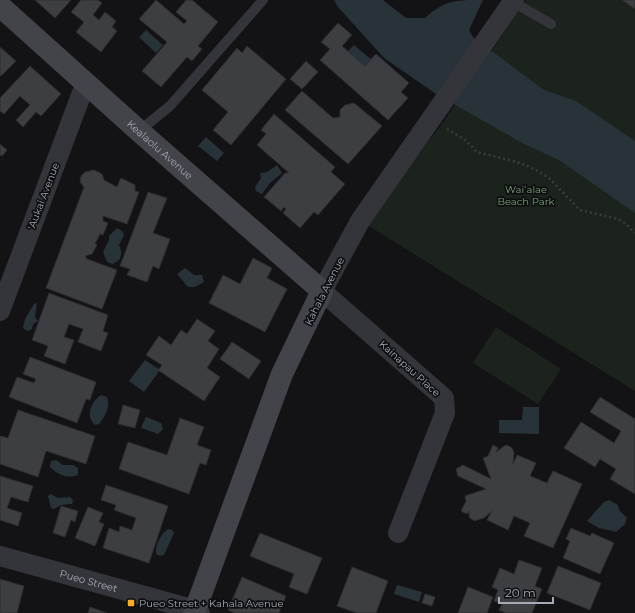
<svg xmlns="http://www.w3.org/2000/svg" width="635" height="613" font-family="Montserrat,sans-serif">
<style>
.green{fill:#1b231c}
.water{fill:#283239}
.building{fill:#3d3e42;stroke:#2d2d31}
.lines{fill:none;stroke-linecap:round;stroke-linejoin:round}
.path{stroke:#3a3c41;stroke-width:2.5;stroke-dasharray:2 3;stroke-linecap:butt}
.lane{stroke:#34353a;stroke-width:10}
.street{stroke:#34353a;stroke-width:20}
.secondary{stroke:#42444a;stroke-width:22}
.poi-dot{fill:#fead22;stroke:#0e0e10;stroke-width:1.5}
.labels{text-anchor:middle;stroke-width:3.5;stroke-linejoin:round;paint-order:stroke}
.street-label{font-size:10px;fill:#a4aab6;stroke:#0e0e10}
.park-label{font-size:10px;fill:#79a37a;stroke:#0e0e10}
.poi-label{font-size:10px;fill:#a4aab6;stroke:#0e0e10;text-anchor:start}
</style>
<rect width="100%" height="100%" fill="#131315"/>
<path class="green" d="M526,0h109v391l-271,-168 78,-99z
M496,327l65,42 -23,35 -65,-41z"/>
<path class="water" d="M334,0h49l23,18h19c20,-18 30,-18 58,-18l-14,30 4,7 71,53 32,11 59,40v72l-76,-53 -35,-16 -88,-50 -52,-36 -46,-51z
M146,30l17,15 -7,8 -17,-16z
M354,45l18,15 -9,9 -18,-15z
M206,137l18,16 -7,8 -19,-15z
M277,165l5,8 -12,10 -8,11 -6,-3 -1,-4 6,-9 -1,-5 7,-1z
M117,228l5,3 2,4 -5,10c4,8 3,16 -7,19l-5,-2 -4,-10 6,-12v-4z
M185,268l9,7h8l2,7 -9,5h-7l-11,-13z
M37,303l-2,14 3,4 -4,2 -3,7 -4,1 -4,-3 2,-9 9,-15z
M145,360l15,10 -16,22 -15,-11z
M101,395l6,2c4,9 -2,20 -8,27l-4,1c-10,-8 -4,-24 6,-30z
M523,407h16v27l-40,-1v-13h23z
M146,417l15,6 2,6 -5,5 -17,-6z
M56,460l7,5h10l5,3v7c-11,4 -20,0 -28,-8l1,-6z
M51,494l7,4 12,-1 3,3 -1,4 -11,1 -7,4 -3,-1 -3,-12z
M609,500l9,5 1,5 8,8 -2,6 -9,8 -17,-4 -12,-7 17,-19z
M168,529l4,1 2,3 -10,22 -4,1 -4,-2c-1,-9 5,-20 12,-25z
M397,585l25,7 -3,10 -25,-8z"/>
<path class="building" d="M35,0h36l-16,18z
M81,0h17l4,3 -9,12 6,5 6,-8 11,9 -4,6 5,4 -16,21 -25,-20 8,-10 -13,-10z
M156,0l28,24 3,-3 -11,-9 10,-12h6l26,22 -20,24 4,3 -10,12 -5,-4 -26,30 -19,-16 25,-29 -28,-23z
M622,0h13v9z
M338,23l14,12 -10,11 23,20 11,-12 33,29 -8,9 7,6 -20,22 -68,-60 10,-11 -9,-7z
M247,46l39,33 -55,66 -18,-15 15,-18 -26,-22 35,-42 5,5z
M0,47l16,14 -15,15 -1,-1z
M306,61l12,11 -16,17 -12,-10z
M30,66l31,28 -20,22 -5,-4 -13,15 -7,-7 14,-15 -10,-9 -16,18 -4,-3v-13z
M302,91l31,27 7,-1v-7l5,-5 9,-2 28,23 -34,38 -63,-54z
M274,114l61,53 -4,5 14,12 -27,31 -4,-3 -14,16 -17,-15 3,-4 -2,-2 -3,4 -17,-14 21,-24h4l-32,-28 9,-11 -5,-4z
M0,144l7,6 -5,6 -2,-1z
M94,170l8,4 2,6 13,7 4,-9 14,7v6l4,1 -12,32 -24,-8v5l5,2 -5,12 -3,-1 -5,10 2,1 -5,9 -7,2 2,3 30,11 -15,39 -56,-21 38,-101 -4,-5 1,-6 4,-4z
M148,192l19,6 -14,35 17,6 -11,30 -6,-3 -6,16 -20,-7 3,-6 -10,-3z
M253,258l19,10 -5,10 20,11 -22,43 -56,-29 14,-28 17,9z
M49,293l59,22 -5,16 5,2 -7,18 -23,-9 5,-13 -14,-5 -5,13 10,3 -9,24 -21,-8 4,-10 -16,-6z
M197,319l18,12 -7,10 11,8 -12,19 13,9 -16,24 -46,-31 4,-5 -16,-10 13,-19 12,9 10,-15 6,4z
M232,342l29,19 -12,18 -29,-20z
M30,357l66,25 -6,18 -4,-1 -9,24 -68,-26 8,-20 17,6 2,-4 -13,-5z
M600,397l35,22v75l-25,-15 6,-10 -16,-10 -5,8 -31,-19 17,-26 33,21 7,-12 -31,-19z
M123,405l17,5 -5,18 -17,-4z
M18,410l77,26 -9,28 -40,-13 -8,26 -38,-13v-28l8,2z
M180,418l24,9 -7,18 14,5 -5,15 -6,-2 -11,31 -70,-25 9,-27 39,13z
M493,445l5,3 -2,4 10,-7 5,2 3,5 -1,12 4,-9 19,8 -6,13 17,7 6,-12 29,13 -29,64 -29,-12 6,-13 -16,-7 -6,14 -21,-10 5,-9 -8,7 -10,3 -5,-4v-6l-2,3 -6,-3 5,-10 -1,-5 21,-7 -28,-13 -2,-7 7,-4 28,14 -8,-21 5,-2z
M0,476l33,10 -5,16 -17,-5 -4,11 15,5 -4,13 -18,-6z
M106,485l62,21 -19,57 -46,-15 6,-20 10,4 1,-6 12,4 4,-12 -22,-8 2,-5 -15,-5z
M61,506l17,5 -3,11 -4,-2 -6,17 -12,-4z
M88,507l15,6 -4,9 5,2 -9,22 -20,-8z
M571,528l19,8 2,-3 22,10 -14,31 -37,-16 7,-17 -4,-2z
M260,533l62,25 -15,36 -18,-7 5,-13 -44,-18z
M519,560l23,8 -7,18 7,3 -10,24h-26l-7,-3 3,-6 -8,-3 4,-11 -6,-3 8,-19 14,6z
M558,566l43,17 -11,27 -43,-17z
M352,567l36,14 -12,32h-19l-20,-7z
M242,577l44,19 -7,17h-44l-7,-3z
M0,579l24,7 -7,27h-17z
M468,587l25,10 -6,16h-29z
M425,594l10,3 -3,9 -10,-3z
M90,607l17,6h-19z"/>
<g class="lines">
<path class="path" d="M447,129l17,10 13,13 40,10 15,6 16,9 32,33 38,9 8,5 9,9"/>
<path class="lane" d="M513,2l38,22
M139,131l31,-25 93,-106"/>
<g class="street">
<path d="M0,311l86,-229"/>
<path d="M398,533l47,-120 -1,-15 -122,-107 38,-70 154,-221"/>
<path id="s1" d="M0,556l195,54 5,3"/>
</g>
<path class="secondary" id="s2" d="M0,6l139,125 183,160 -40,83 -88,239"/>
</g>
<rect class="poi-dot" x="127" y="599" width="8" height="8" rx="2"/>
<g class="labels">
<g class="street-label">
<text dy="4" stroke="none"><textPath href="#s2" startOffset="215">Kealaolu Avenue</textPath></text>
<text transform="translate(43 196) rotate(-69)" y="4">ʻAukai Avenue</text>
<text transform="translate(324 291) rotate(-63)" y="4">Kahala Avenue</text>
<text transform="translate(410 368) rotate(42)" y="4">Kainapau Place</text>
<text dy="4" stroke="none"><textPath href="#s1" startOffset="92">Pueo Street</textPath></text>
</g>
<g class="park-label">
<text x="526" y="193">Waiʻalae<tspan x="526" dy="12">Beach Park</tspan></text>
</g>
<g class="poi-label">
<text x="139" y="607">Pueo Street + Kahala Avenue</text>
</g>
</g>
<path d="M499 597v6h54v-6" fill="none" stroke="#a4aab6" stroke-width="2"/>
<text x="505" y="597" font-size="12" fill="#a4aab6" stroke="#0e0e10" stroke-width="3" paint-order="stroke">20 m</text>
</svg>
